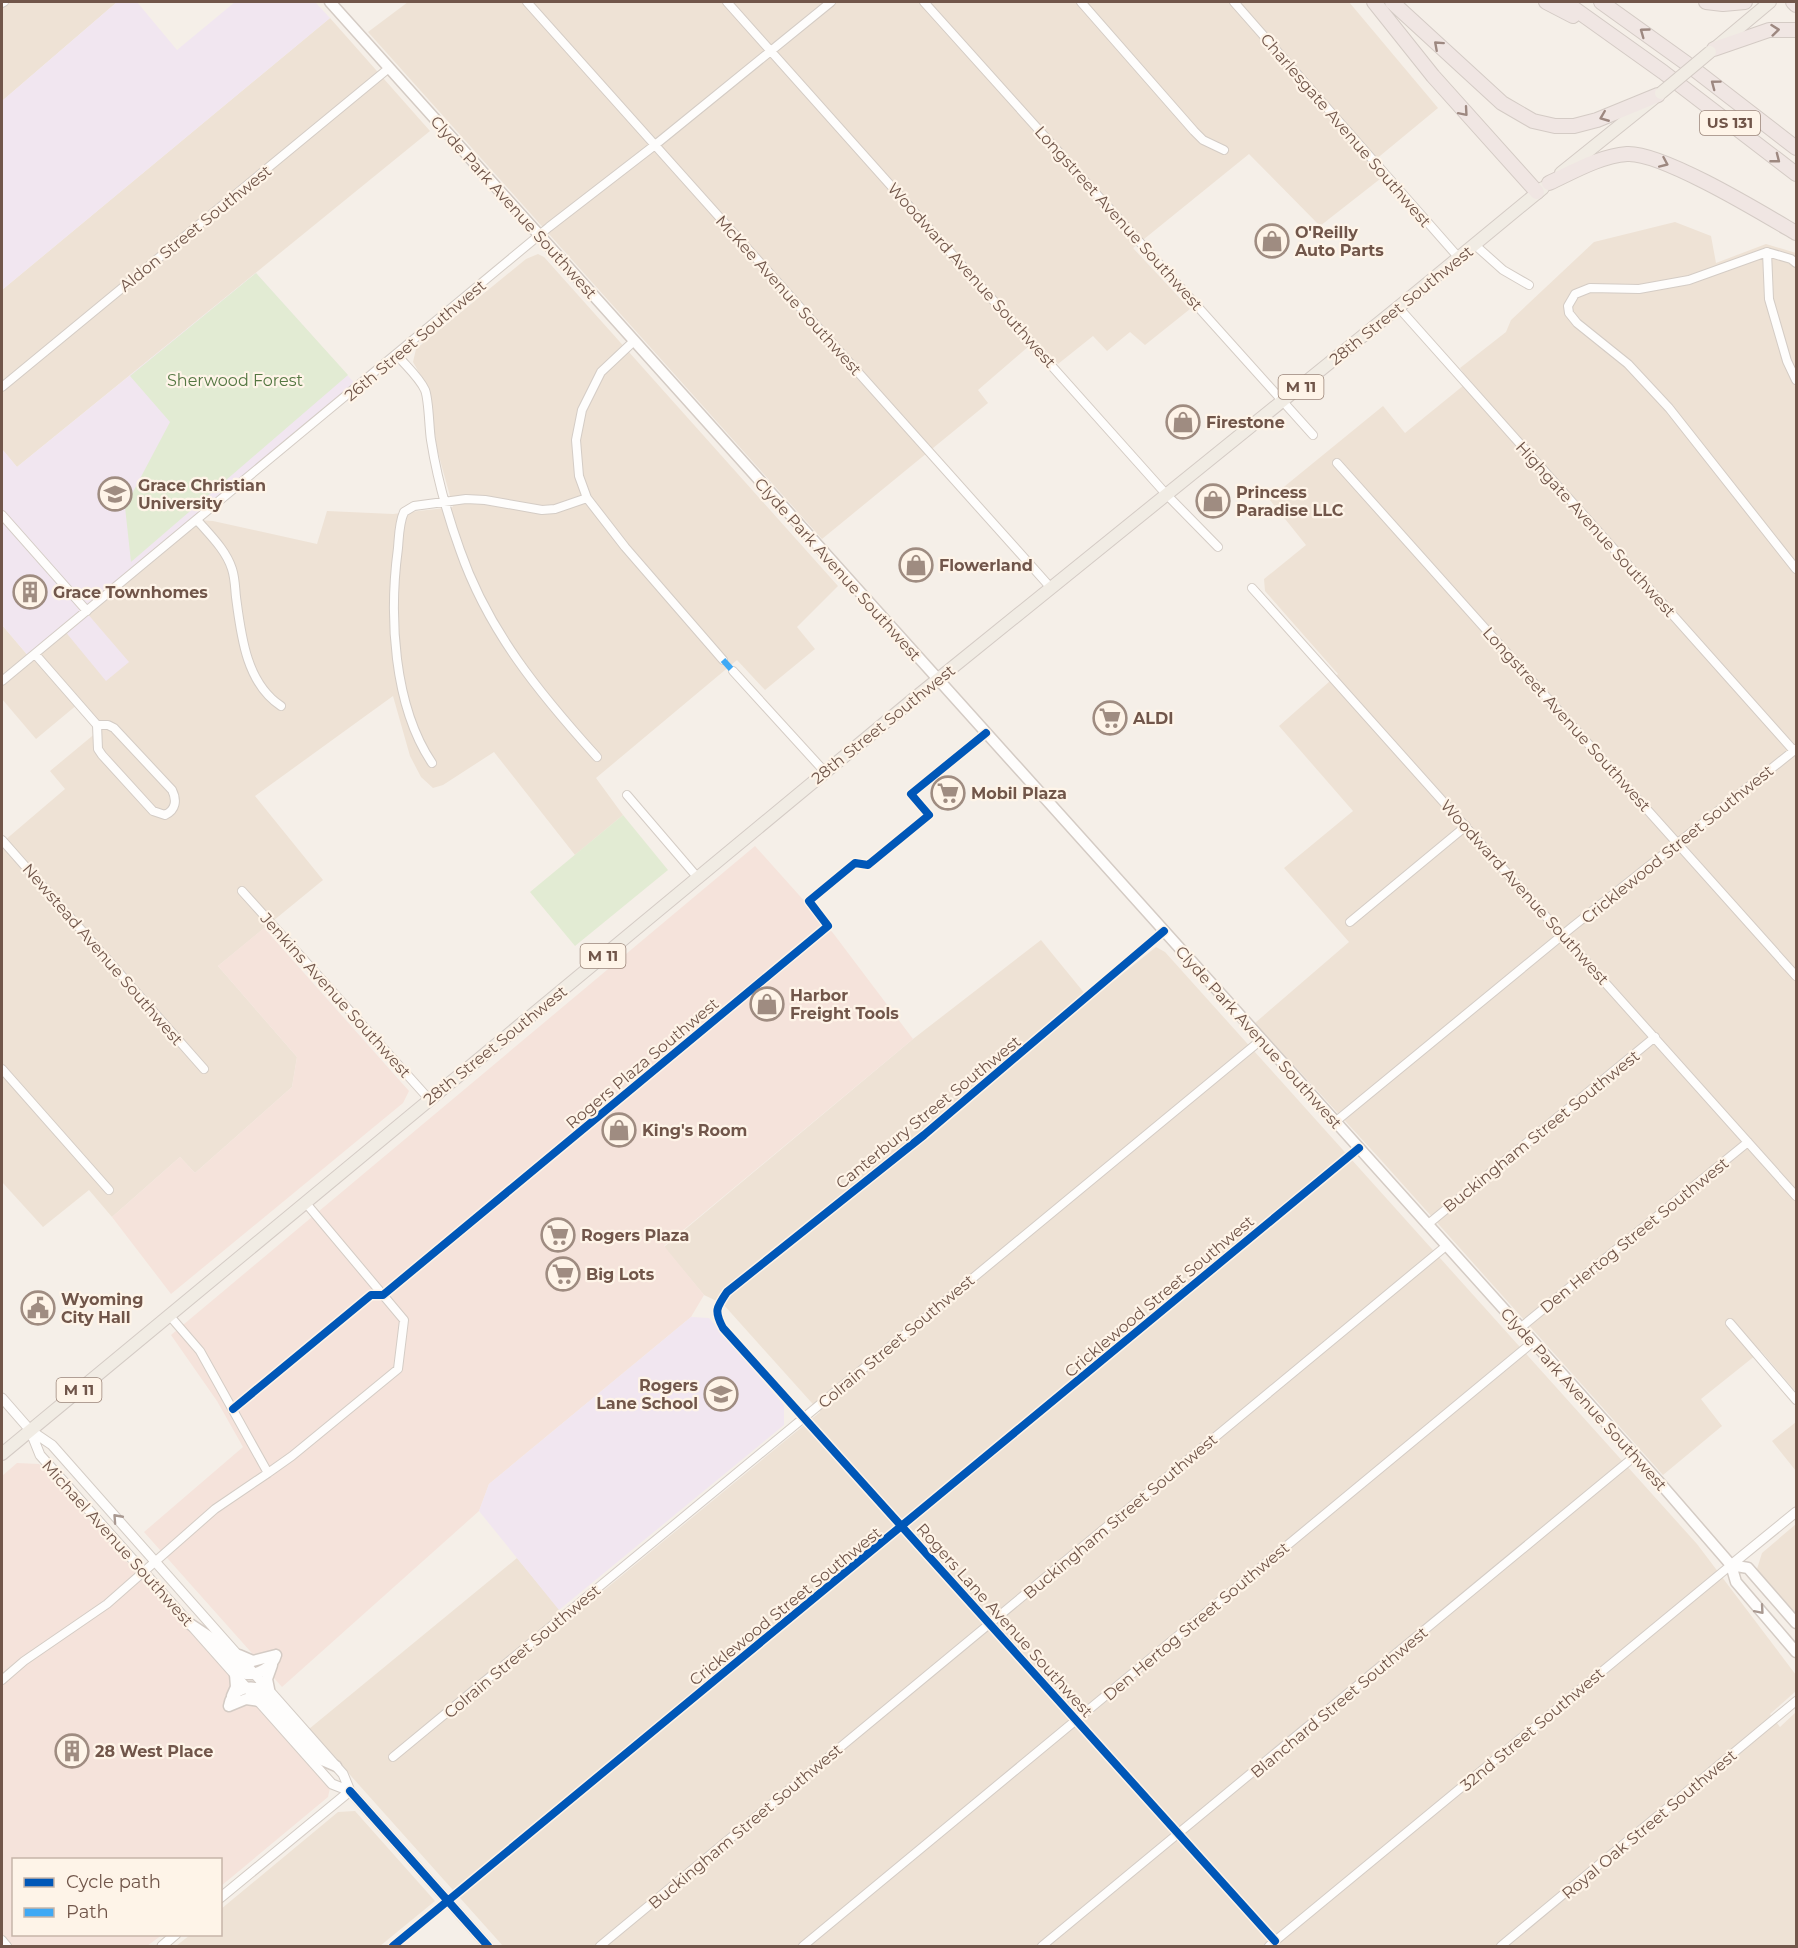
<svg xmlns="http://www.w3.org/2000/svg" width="1798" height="1948" font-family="Montserrat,sans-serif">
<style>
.residential{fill:#eee2d5}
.commercial{fill:#f5e3db}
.education{fill:#f1e6f0}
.green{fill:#e2ebd3}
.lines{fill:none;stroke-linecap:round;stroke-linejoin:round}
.minor-casing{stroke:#d4ccc5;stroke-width:10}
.tertiary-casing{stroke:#d4ccc5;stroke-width:11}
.secondary-casing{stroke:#d4cbc4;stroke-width:13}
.primary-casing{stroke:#d4cbc5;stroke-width:14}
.motorway-casing{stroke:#d4cbc5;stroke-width:16}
.minor{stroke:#fefdfc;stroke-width:8}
.tertiary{stroke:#fefdfc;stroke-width:9}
.secondary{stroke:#fefdfc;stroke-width:10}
.primary{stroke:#f1ece4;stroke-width:12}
.motorway{stroke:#f0e6e3;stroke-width:14}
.primary-bridge-casing{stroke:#d4cbc5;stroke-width:14;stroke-linecap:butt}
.primary-bridge{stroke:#f1ece4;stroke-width:12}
.quiet{stroke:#3fa9f5;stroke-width:6;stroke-dasharray:12 6;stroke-linecap:butt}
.cycleway-casing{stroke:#fef4e8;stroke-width:11}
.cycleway{stroke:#0057b8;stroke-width:8}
.oneway{stroke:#9d8880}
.oneway2{stroke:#a99991}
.labels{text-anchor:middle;stroke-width:4.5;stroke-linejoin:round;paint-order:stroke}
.shield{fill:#fef4e8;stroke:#9b8579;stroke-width:1.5}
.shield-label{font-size:15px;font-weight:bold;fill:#71564a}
.street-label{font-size:16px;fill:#71564a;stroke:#fef4e8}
.poi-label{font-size:16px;font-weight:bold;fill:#71564a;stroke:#fef4e8;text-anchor:start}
.park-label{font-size:16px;fill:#547742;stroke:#fef4e8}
</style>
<rect width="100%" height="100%" fill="#f5efe8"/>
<path class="residential" d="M2,2h115l-115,99z
M408,2h941l89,106 -69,57 11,14 -60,47 -71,-72 -116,94 57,61 -45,36 -15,-13 -23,19 -14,-15 -35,28 -22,-24 -58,50 10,13 -166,136 -454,-507z
M330,18l100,113 -413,336 -15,-18v-159z
M1675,222l36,14 5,27 50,-19 30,9v1139l-35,-41 -60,48 21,27 -59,49 -282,-315 -126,-137 94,-81 -65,-74 69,-57 -74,-85 59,-52 -73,-83 -1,-12 42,-34 -37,-46 114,-93 22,27 64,-52 -9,-13 46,-36 5,-12 83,-78z
M538,254l6,3 294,329 -41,41 18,22 -50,41 -28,-30 -141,118 27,37 -48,40 -81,-103 -51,33 -10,3 -12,-11 -11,-21 -17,-60 -138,100 68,84 -105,86 79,91 -5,30 -97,86 -15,-16 -68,60 -23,-27 -46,37 -41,-45v-342l2,1 61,-52 -15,-18 47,-39 -19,-28 -42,35 -34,-40v-74l28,33 167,-138 16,1 104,23 10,-33 66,3 60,-7 -16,-58 -8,-59 -16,-28 3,-13 110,-90z
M1041,940l49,60 66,-53 9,5 532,592 99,131v16l-26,23 10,13 16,-15v234h-1293l-194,-217 208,-171 51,62 252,-208 -97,-108 -19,-9 -40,-48 249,-208z
M1796,1422v49l-24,-30z
M1796,1524v93l-37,-43 -2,-5 5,-16z
M355,1811l80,90 -55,45h-204l14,-11 30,-1 1,-25 117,-97z"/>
<path class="commercial" d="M755,846l78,87 80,106 -249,207 40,49 -13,22 -202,167 -10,27 -197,176 -138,-155 99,-85 -26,-46 -46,-66z
M264,928l145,163 -6,12 -232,191 -59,-77 68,-60 15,16 97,-86 5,-30 -79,-91z
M17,1463l22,1 291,324 -2,9 -107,89 -1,-26h-206v74l148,1 -15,11h-137l-8,-9v-461z"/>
<path class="education" d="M117,2h20l40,48 58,-48h80l15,16 -328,272v-189z
M256,273l102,114 -272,225 43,50 -23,19 -42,-51 -34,28 -28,-33v-176l15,18z
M691,1317l18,1 75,87v20l-225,185 -80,-99 10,-27z"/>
<path class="green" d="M256,273l92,102 -217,187 -6,-55 45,-85 -40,-46z
M623,815l45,55 -93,76 -45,-54z"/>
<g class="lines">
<g class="minor-casing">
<path id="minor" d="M527,2l524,586
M727,2l439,492 52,53
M924,2l389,433
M1081,2l113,129 9,9 21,10
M1234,2l225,256
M2,3l2,-1
M1475,245l28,25 26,15
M1767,252l2,47 18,62 9,19
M1796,263l-5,-4 -24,-7 -78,28 -50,9 -49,-1 -15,6 -7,12 1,7 8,10 51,41 41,44 127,161
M1399,308l395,443
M634,341l-33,31 -19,38 -6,30 3,36 8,22 38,49 98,113
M397,355c9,11 22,22 28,35 4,10 4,38 6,50 6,38 16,74 29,110 28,81 80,144 137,207
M2,387l387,-319
M1337,463l459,513
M2,515l85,96
M197,520c13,15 29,30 35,49 3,9 3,19 4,28 5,38 10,86 45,109
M1252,588l544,608
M35,654l62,71 1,24 4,6 51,56 12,4c11,-5 12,-15 7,-25l-58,-62 -6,-3h-11
M733,671l92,101
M2,681l547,-454 106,-82 176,-143
M432,763c-39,-58 -43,-148 -34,-215 1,-12 1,-25 6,-36l10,-6 52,-7 19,1 57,10 13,-1 32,-11
M627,795l71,83
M2,840l202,229
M242,891l187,208
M1350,922l116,-96
M1164,931l-240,204 -197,157c-11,16 -13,19 -4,36l552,613
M2,1069l107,121
M1335,1122l236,-194 225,-179
M1427,1225l228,-188
M1730,1323l66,77
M1520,1328l228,-186
M233,1409l138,-114h12l445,-369 -19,-25 46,-38 13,2 61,-50 -18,-21 75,-61
M268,1473l24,-17 106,-87 6,-49 -99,-118
M2,1680l22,-19 83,-57 108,-95 53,-36 -68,-122 -31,-36
M393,1757l868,-717
M2,1940l5,6
M393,1946l966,-798
M600,1946l846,-700
M803,1946l730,-604
M1042,1946l593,-490
M1269,1946l462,-381
M1501,1946l295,-245"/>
</g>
<g class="tertiary-casing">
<path id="tertiary" d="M2,1398l28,32 22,15 291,329 7,17 138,155
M30,1430l10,25 292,329 18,7
M1731,1565l65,-53
M220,1898l130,-107
M162,1946l14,-12"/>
</g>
<g class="secondary-casing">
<path id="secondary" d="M330,2l1330,1481 71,82 5,17 60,70
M1731,1565l17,3 48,55
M190,1624l24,16 32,34c12,1 27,-7 30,-19
M239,1655l14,6 23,-6
M269,1689l-2,-10 5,-14
M232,1696l4,-9 -1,-13
M229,1706c2,-14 14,-20 27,-18l66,72 14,6
M229,1706l17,-7 13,2"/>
</g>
<g class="primary-casing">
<path id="primary" d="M1715,48l55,-46
M1561,173l92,-74
M2,1454l914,-757 490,-396 137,-113"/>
</g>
<g class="motorway-casing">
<path id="motorway" d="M1374,2l59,74 104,116
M1392,2l110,101 31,18 22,5h19l23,-6 61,-25
M1546,2l27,14
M1565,2l98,70 133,102
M1601,2l85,61 110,85
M1706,2l17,2 22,-2
M1793,2l3,3
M1714,49l55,-19h27
M1549,183c24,-11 51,-27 78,-29 35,-2 135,59 169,79"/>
</g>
<use href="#minor" class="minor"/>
<use href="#tertiary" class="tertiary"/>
<use href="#secondary" class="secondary"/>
<use href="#primary" class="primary"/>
<use href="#motorway" class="motorway"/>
<g class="primary-bridge-casing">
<path id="primary-bridge" d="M1661,93l49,-41"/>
</g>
<use href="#primary-bridge" class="primary-bridge"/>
<path class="quiet" d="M723,660l10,11"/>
<g class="cycleway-casing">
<path id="cycleway" d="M1164,931l-240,204 -197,157c-11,16 -13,19 -4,36l552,613
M233,1409l138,-114h12l445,-369 -19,-25 46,-38 13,2 61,-50 -18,-21 75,-61
M350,1791l138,155
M393,1946l966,-798"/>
</g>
<use href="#cycleway" class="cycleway"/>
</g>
<defs><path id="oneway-chevron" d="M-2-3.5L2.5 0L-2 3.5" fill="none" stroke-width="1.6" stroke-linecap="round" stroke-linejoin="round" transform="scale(1.5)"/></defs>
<g class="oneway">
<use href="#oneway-chevron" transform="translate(1775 30) rotate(-6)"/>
<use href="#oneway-chevron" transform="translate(1644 32) rotate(-144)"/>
<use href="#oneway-chevron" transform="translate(1438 45) rotate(-138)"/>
<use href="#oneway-chevron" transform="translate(1715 84) rotate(-143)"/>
<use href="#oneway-chevron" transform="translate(1464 112) rotate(49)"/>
<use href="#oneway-chevron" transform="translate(1604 117) rotate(158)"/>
<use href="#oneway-chevron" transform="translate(1776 159) rotate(38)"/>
<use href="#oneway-chevron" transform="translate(1664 163) rotate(24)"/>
</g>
<g class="oneway2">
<use href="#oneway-chevron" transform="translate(117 1518) rotate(-132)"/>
<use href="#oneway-chevron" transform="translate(1760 1610) rotate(49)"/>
</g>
<defs>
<g id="shop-ring" transform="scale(1.725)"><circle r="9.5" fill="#fef4e8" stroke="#9f8c81" stroke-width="1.5"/><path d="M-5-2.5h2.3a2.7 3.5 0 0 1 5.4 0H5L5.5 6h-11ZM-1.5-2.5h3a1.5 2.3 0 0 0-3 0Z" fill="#9f8c81"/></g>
<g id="university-ring" transform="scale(1.725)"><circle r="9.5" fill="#fef4e8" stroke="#9f8c81" stroke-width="1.5"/><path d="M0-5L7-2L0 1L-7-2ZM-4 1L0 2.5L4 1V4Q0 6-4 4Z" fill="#9f8c81"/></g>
<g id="building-ring" transform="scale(1.725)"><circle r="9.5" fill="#fef4e8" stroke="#9f8c81" stroke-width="1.5"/><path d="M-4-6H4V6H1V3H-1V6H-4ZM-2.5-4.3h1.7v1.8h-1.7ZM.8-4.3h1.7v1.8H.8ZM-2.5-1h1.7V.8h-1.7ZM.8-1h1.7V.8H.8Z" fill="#9f8c81"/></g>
<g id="supermarket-ring" transform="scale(1.725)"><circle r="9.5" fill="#fef4e8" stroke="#9f8c81" stroke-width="1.5"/><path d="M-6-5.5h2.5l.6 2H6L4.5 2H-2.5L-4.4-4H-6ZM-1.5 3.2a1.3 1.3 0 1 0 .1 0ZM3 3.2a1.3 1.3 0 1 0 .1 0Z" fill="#9f8c81"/></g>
<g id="civic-ring" transform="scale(1.725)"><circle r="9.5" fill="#fef4e8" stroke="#9f8c81" stroke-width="1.5"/><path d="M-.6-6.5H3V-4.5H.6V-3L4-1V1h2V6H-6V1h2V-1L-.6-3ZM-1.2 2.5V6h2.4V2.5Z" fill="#9f8c81"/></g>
<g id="school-ring" transform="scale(1.725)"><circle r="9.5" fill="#fef4e8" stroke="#9f8c81" stroke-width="1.5"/><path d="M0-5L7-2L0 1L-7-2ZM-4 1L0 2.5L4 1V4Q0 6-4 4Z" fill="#9f8c81"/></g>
</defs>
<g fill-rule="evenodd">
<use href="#shop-ring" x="1272" y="241"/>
<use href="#shop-ring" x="1183" y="422"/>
<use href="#university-ring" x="115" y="494"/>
<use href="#shop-ring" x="1213" y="501"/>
<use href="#shop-ring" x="916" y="565"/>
<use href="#building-ring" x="30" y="592"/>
<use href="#supermarket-ring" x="1110" y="718"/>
<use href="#supermarket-ring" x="948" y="793"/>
<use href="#shop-ring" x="767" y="1004"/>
<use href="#shop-ring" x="619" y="1130"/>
<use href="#supermarket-ring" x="558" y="1235"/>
<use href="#supermarket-ring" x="563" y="1274"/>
<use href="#civic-ring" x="38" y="1308"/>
<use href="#school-ring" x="721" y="1394"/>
<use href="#building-ring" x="72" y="1751"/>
</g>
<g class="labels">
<g class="shield">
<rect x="1700" y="111" width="60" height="24" rx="4.5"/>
<rect x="1278.5" y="375" width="45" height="24" rx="4.5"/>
<rect x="580.5" y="944" width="45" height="24" rx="4.5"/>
<rect x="56.5" y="1378" width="45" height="24" rx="4.5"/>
</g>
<g class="shield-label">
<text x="1730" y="128">US 131</text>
<text x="1301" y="392">M 11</text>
<text x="603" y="961">M 11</text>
<text x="79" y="1395">M 11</text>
</g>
<g class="street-label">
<text transform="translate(1346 130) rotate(49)" y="6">Charlesgate Avenue Southwest</text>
<text transform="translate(514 207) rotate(48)" y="6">Clyde Park Avenue Southwest</text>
<text transform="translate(1119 218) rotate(48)" y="6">Longstreet Avenue Southwest</text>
<text transform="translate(195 228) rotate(-39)" y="6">Aldon Street Southwest</text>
<text transform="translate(972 275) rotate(48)" y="6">Woodward Avenue Southwest</text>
<text transform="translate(789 295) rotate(48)" y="6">McKee Avenue Southwest</text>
<text transform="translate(1401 305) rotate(-39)" y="6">28th Street Southwest</text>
<text transform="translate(415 340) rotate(-40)" y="6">26th Street Southwest</text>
<text transform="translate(1596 529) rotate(48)" y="6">Highgate Avenue Southwest</text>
<text transform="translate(838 569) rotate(48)" y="6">Clyde Park Avenue Southwest</text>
<text transform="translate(1567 719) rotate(48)" y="6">Longstreet Avenue Southwest</text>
<text transform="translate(883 724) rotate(-39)" y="6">28th Street Southwest</text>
<text transform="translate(1677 844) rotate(-39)" y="6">Cricklewood Street Southwest</text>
<text transform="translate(1525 892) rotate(48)" y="6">Woodward Avenue Southwest</text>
<text transform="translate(103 954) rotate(49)" y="6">Newstead Avenue Southwest</text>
<text transform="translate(336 995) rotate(48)" y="6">Jenkins Avenue Southwest</text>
<text transform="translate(1259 1037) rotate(48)" y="6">Clyde Park Avenue Southwest</text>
<text transform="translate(495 1045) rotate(-39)" y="6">28th Street Southwest</text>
<text transform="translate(642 1063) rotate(-40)" y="6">Rogers Plaza Southwest</text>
<text transform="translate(928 1112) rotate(-39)" y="6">Canterbury Street Southwest</text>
<text transform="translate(1541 1131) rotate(-39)" y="6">Buckingham Street Southwest</text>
<text transform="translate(1634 1235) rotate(-39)" y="6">Den Hertog Street Southwest</text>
<text transform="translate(1159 1296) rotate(-40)" y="6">Cricklewood Street Southwest</text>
<text transform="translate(896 1341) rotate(-40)" y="6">Colrain Street Southwest</text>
<text transform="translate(1584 1399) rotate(48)" y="6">Clyde Park Avenue Southwest</text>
<text transform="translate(1120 1516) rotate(-40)" y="6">Buckingham Street Southwest</text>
<text transform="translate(118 1543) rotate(48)" y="6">Michael Avenue Southwest</text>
<text transform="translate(785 1606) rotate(-39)" y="6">Cricklewood Street Southwest</text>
<text transform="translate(1005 1620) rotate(48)" y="6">Rogers Lane Avenue Southwest</text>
<text transform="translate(1196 1621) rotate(-40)" y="6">Den Hertog Street Southwest</text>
<text transform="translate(522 1651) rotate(-40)" y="6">Colrain Street Southwest</text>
<text transform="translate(1339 1702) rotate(-40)" y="6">Blanchard Street Southwest</text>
<text transform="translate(1532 1729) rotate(-40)" y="6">32nd Street Southwest</text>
<text transform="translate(1649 1824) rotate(-40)" y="6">Royal Oak Street Southwest</text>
<text transform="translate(745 1826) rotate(-40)" y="6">Buckingham Street Southwest</text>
</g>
<g class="poi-label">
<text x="1295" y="238">O'Reilly<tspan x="1295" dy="18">Auto Parts</tspan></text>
<text x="1206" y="428">Firestone</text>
<text x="138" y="491">Grace Christian<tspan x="138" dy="18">University</tspan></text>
<text x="1236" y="498">Princess<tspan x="1236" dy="18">Paradise LLC</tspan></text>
<text x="939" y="571">Flowerland</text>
<text x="53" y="598">Grace Townhomes</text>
<text x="1133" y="724">ALDI</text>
<text x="971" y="799">Mobil Plaza</text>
<text x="790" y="1001">Harbor<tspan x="790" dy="18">Freight Tools</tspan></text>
<text x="642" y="1136">King's Room</text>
<text x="581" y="1241">Rogers Plaza</text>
<text x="586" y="1280">Big Lots</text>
<text x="61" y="1305">Wyoming<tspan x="61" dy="18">City Hall</tspan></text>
<text x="698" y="1391" text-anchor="end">Rogers<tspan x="698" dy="18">Lane School</tspan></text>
<text x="95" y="1757">28 West Place</text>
</g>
<g class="park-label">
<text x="235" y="386">Sherwood Forest</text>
</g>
</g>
<rect width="1798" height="1948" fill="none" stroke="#71564a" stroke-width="6"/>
<rect x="12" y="1858" width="210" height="78" fill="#fef4e8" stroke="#c6b5a9" stroke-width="1.5"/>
<rect x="24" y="1878" width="30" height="9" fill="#0057b8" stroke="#c6b5a9" stroke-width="1.5"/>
<text x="66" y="1888" font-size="18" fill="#71564a">Cycle path</text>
<rect x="24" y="1908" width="30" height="9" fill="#3fa9f5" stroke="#c6b5a9" stroke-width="1.5"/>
<text x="66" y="1918" font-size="18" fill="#71564a">Path</text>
</svg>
